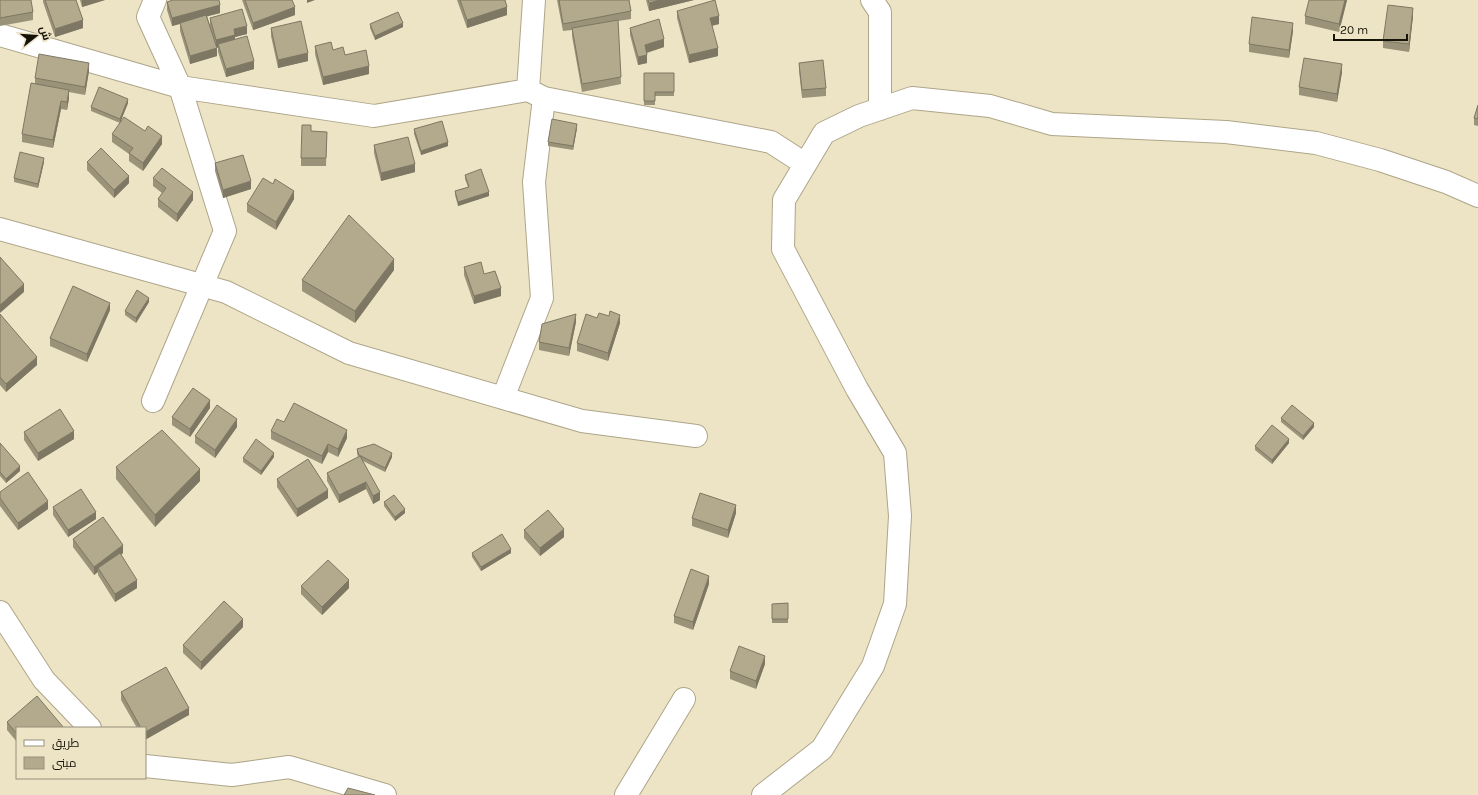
<svg xmlns="http://www.w3.org/2000/svg" width="1478" height="795" font-family="Karla,Cairo,sans-serif">
<style>
.lines{fill:none;stroke-linecap:round;stroke-linejoin:round}
.street-casing{stroke:#aea589;stroke-width:24}
.street{stroke:#fff;stroke-width:22}
.wall{fill:#9a9279}
.shaded-wall{fill:#7d7763}
.building{fill:#b3aa8d;stroke:#7d7763}
</style>
<rect width="100%" height="100%" fill="#ede4c6"/>
<g class="lines">
<g class="street-casing">
<path id="street" d="M534,0l-6,90 16,8 227,44 34,22
M872,0l8,12v97
M0,35l180,52 194,29 154,-26
M0,229l226,63 123,61 233,68 114,15
M503,398l39,-100 -8,-116 10,-84
M153,401l72,-170 -45,-144 -32,-70 7,-17
M0,612l44,68 46,48
M145,766l87,9 57,-8 96,28
M626,795l58,-96
M763,795l59,-46 51,-83 22,-62 5,-88 -5,-63 -38,-64 -74,-140 1,-49 40,-67 35,-17 53,-18 78,8 62,18 174,8 90,11 64,17 66,22 32,14"/>
</g>
<use href="#street" class="street"/>
</g>
<path class="wall" d="M0,0l33,12v8l-33,6z
M43,0h33l7,28 -28,9 -12,-35z
M80,0h25l-23,7z
M171,0h48l1,13 -13,3 3,9v-7l37,16 -12,3v2l19,30 -28,8 -8,-25v-5l-1,1v8l-27,8 -10,-33v-7l-8,2 -5,-16v-8l4,-1z
M242,0h50l3,15 -42,15z
M457,0h48l2,15 -40,13z
M557,0h72l2,11v8l-13,2 3,63 -39,8 -10,-56v-6l-9,1z
M646,0h48l-45,11z
M1347,0l-8,32 -34,-8v-8z
M677,11l42,13 -7,2 6,30 -29,7 -12,-45z
M1413,16l-4,36 -26,-4v-7z
M370,24l33,3 -28,13 -5,-12z
M271,28l37,33 -30,7 -7,-32z
M630,28l34,19 -17,6v10l-9,2 -8,-30z
M1293,31l-4,27 -40,-6v-8z
M315,46l18,4 12,5 24,19 -46,11 -8,-31z
M799,63l27,25v8l-24,2 -3,-27z
M89,71l-4,24 -16,-3v6l-2,12 -6,-1 -8,39 -31,-6v-8l13,-50v-6z
M1342,72l-5,30 -38,-7v-8z
M644,73h30v23h-19v9h-11z
M128,103l-8,20 -29,-12v-4z
M1478,105v21l-4,-1v-7z
M577,128l-4,22 -25,-4v-4z
M414,129l34,17 -27,9 -7,-21z
M311,131l16,1 -1,34h-25v-8z
M112,134l50,10 -19,27 -14,-10v-7l-17,-12z
M374,145l41,27 -34,9 -7,-28z
M44,162l-6,26 -24,-6v-4z
M87,162l42,21 -15,15 -27,-28z
M215,163l36,26 -28,9 -8,-27z
M465,175l24,21 -31,10 -3,-11v-4l13,-4 -3,-8z
M153,178l40,22 -16,22 -19,-15v-8l4,-6 -9,-7z
M294,199l-18,31 -29,-18v-8z
M464,267l20,7 17,22 -27,8 -10,-29z
M394,270l-39,53 -53,-32v-11z
M149,302l-13,21 -11,-8v-4z
M110,310l-23,52 -37,-16v-8z
M0,314l37,51 -31,27 -6,-7z
M597,318l23,5 -12,38 -31,-10v-8z
M576,322l-7,34 -30,-6v-8z
M210,408l-20,29 -18,-12v-8z
M1281,418l33,9 -11,13 -22,-18z
M284,422l63,16 -9,19 -10,-5 -6,12 -51,-25v-8z
M237,427l-22,31 -20,-15v-7z
M24,432l50,7 -36,22 -14,-21z
M0,443l20,28 -14,12 -6,-7z
M1289,443l-17,21 -17,-14v-4z
M357,449l35,8 -7,15 -22,-11 17,39 -7,4 -7,-15 -27,14 -12,-22v-8l31,-16 -1,-4z
M274,457l-13,18 -18,-13v-4z
M116,467l84,14 -45,46 -39,-48z
M277,479l51,19 -31,19 -20,-30z
M0,492l48,17 -30,21 -18,-24z
M384,502l21,11 -10,8 -11,-15z
M53,507l43,12 -28,18 -15,-22z
M736,513l-8,25 -36,-12v-8z
M524,530l40,7 -24,19 -16,-18z
M73,539l50,14 -2,2 16,33 -22,14 -17,-27v-3l-4,3 -21,-28z
M472,553h39l-30,18 -9,-14z
M709,584l-16,46 -19,-7v-7z
M301,586l48,2 -27,27 -21,-21z
M788,603v20h-16v-19z
M243,627l-42,43 -18,-17v-8z
M765,664l-9,25 -26,-10v-8z
M121,692l68,23 -44,13h-8l-16,-28z
M7,722l10,6v14l-10,-12z"/>
<path class="shaded-wall" d="M82,0h23l-23,7z
M307,0h8l-8,3z
M660,0h34l-45,11v-8z
M1345,0h2l-8,32v-8z
M220,5v8l-48,13v-8z
M295,7v8l-42,15v-7z
M507,7v8l-40,13v-8z
M1413,8v8l-4,36v-8z
M719,16v8l-9,2v-8z
M83,20v8l-28,9v-8z
M403,23v4l-28,13v-4z
M1293,23v8l-4,27v-8z
M247,26v8l-12,3v6l-17,1v3l-1,1v8l-27,8v-8l26,-8v-8l18,-11z
M664,39v8l-19,6v-8z
M718,48v8l-29,7v-8z
M308,53v8l-30,7v-8z
M647,55v8l-9,2v-8z
M254,61v8l-28,8v-8z
M89,63v8l-4,24v-8z
M1342,64v8l-5,30v-8z
M369,66v8l-46,11v-8z
M69,90v8l-2,12v-8z
M128,99v4l-8,20v-4z
M61,101v8l-8,39v-8z
M577,124v4l-4,22v-4z
M162,136v8l-19,27v-8z
M448,142v4l-27,9v-4z
M44,158v4l-6,26v-4z
M415,164v8l-34,9v-8z
M129,176v7l-15,15v-8z
M251,181v8l-28,9v-8z
M294,191v8l-18,31v-8z
M193,192v8l-16,22v-8z
M489,192v4l-31,10v-4z
M394,259v11l-39,53v-12z
M24,284v8l-24,21v-8z
M501,288v8l-27,8v-8z
M149,298v4l-13,21v-5z
M110,303v7l-23,52v-8z
M576,314v8l-7,34v-8z
M620,315v8l-12,38v-8z
M37,357v8l-31,27v-8z
M210,400v8l-20,29v-8z
M237,419v8l-22,31v-8z
M1314,423v4l-11,13v-4z
M347,430v8l-9,19v-8z
M74,431v8l-36,22v-8z
M1289,439v4l-17,21v-4z
M328,444v8l-6,12v-8z
M274,453v4l-13,18v-4z
M392,453v4l-7,15v-4z
M20,466v5l-14,12v-4z
M200,469v12l-45,46v-12z
M366,482v7l-27,14v-8z
M328,490v8l-31,19v-8z
M380,492v8l-7,4v-8z
M48,501v8l-30,21v-7z
M736,505v8l-8,25v-8z
M405,509v4l-10,8v-4z
M96,512v7l-28,18v-7z
M564,529v8l-24,19v-8z
M123,545v8l-23,17 -2,-2v4l-4,3v-8z
M511,549v4l-30,18v-4z
M709,576v8l-16,46v-8z
M137,580v8l-22,14v-8z
M349,580v8l-27,27v-8z
M243,619v8l-42,43v-8z
M765,656v8l-9,25v-8z
M189,708v7l-44,25v-8z"/>
<path class="building" d="M0,0h31l2,12 -33,6z
M45,0h31l7,20 -28,9z
M173,0h46l1,5 -48,13 -5,-16z
M245,0h47l3,7 -42,16z
M460,0h45l2,7 -40,13z
M559,0h70l2,11 -68,13z
M648,0h12l-11,3z
M715,0l4,16 -9,2 8,30 -29,7 -12,-44z
M1309,0h36l-6,24 -34,-8z
M1388,5l25,3 -4,36 -26,-3z
M242,9l5,17 -13,3 1,6 -19,5 -6,-22z
M398,12l5,11 -28,13 -5,-12z
M206,15l11,33 -27,8 -10,-33z
M1252,17l41,6 -4,27 -40,-6z
M659,19l5,20 -19,6 2,10 -9,2 -8,-29z
M618,20l3,57 -39,7 -10,-56z
M301,21l7,32 -30,7 -7,-32z
M247,36l7,25 -28,8 -8,-25z
M331,42l2,8 10,-3 2,8 21,-5 3,16 -46,11 -8,-31z
M39,54l50,9 -4,24 -50,-9z
M1304,58l38,6 -5,30 -38,-7z
M823,60l3,28 -24,2 -3,-27z
M644,73h30v19h-19v9h-11z
M31,83l38,7 -2,12 -6,-1 -8,39 -31,-6z
M99,87l29,12 -8,20 -29,-12z
M1478,105v14l-4,-1z
M124,117l21,14 3,-5 14,10 -19,27 -14,-10 4,-5 -21,-14z
M552,119l25,5 -4,22 -25,-4z
M442,121l6,21 -27,9 -7,-22z
M302,125h9v6l16,1 -1,26h-25z
M408,137l7,27 -34,9 -7,-28z
M101,148l28,28 -15,14 -27,-28z
M20,152l24,6 -6,26 -24,-6z
M243,155l8,26 -28,9 -8,-27z
M162,168l31,24 -16,22 -19,-15 8,-11 -13,-10z
M481,169l8,23 -31,10 -3,-11 14,-4 -4,-12z
M263,178l10,6 2,-5 19,12 -18,31 -29,-18z
M349,215l45,44 -39,52 -53,-31z
M0,257l24,27 -24,21z
M481,262l3,12 11,-3 6,17 -27,8 -10,-29z
M73,286l37,17 -23,51 -37,-16z
M137,290l12,8 -13,20 -11,-7z
M610,311l10,4 -12,38 -31,-10 9,-29 11,4 2,-5 10,3z
M0,314l37,43 -31,27 -6,-7z
M576,314l-7,34 -30,-6 3,-18z
M193,388l17,12 -20,29 -18,-12z
M294,403l53,27 -9,19 -10,-5 -6,12 -51,-25 6,-12 7,3z
M217,405l20,14 -22,31 -20,-14z
M1292,405l22,18 -11,13 -22,-18z
M60,409l14,22 -36,22 -14,-21z
M1272,425l17,14 -17,21 -17,-14z
M162,430l38,39 -45,46 -39,-48z
M256,439l18,14 -13,18 -18,-13z
M0,443l20,23 -14,13 -6,-7z
M374,444l18,9 -7,15 -26,-13 -2,-6z
M360,456l20,36 -7,4 -7,-14 -27,13 -12,-22z
M308,459l20,31 -31,19 -20,-30z
M28,472l20,29 -30,22 -18,-25v-6z
M81,489l15,23 -28,18 -15,-23z
M700,493l36,12 -8,25 -36,-12z
M394,495l11,14 -10,8 -11,-15z
M548,510l16,19 -24,19 -16,-18z
M103,517l20,28 -29,22 -21,-28z
M502,534l9,15 -30,18 -9,-14z
M120,553l17,27 -22,14 -17,-26z
M328,560l21,20 -27,27 -21,-21z
M691,569l18,7 -16,46 -19,-6z
M224,601l19,18 -42,43 -18,-17z
M788,603v16h-16v-15z
M739,646l26,10 -9,25 -26,-10z
M166,667l23,41 -44,24v-4h-4l-20,-36z
M37,696l27,32h-47v6l-10,-12z
M348,788l27,7h-31z"/>
<rect x="16" y="727" width="130" height="52" fill="#ede4c6" stroke="#97907a"/>
<rect x="24" y="740" width="20" height="6" fill="#ffffff" stroke="#97907a"/>
<text x="52" y="747" font-size="12" fill="#161309">طريق</text>
<rect x="24" y="757" width="20" height="12" fill="#b3aa8d" stroke="#97907a"/>
<text x="52" y="767" font-size="12" fill="#161309">مبنى</text>
<g transform="translate(36 36) rotate(73)" stroke="#ede4c6" stroke-width="3" paint-order="stroke">
<path d="M0-3L7 15L0 10L-7 15Z" fill="#161309"/>
<text y="-6" font-size="11" font-weight="bold" text-anchor="middle" fill="#161309">ش</text>
</g>
<path d="M1334 34v6h73v-6" fill="none" stroke="#161309" stroke-width="2"/>
<text x="1340" y="34" font-size="12" fill="#161309" stroke="#ede4c6" stroke-width="3" paint-order="stroke">20 m</text>
</svg>
